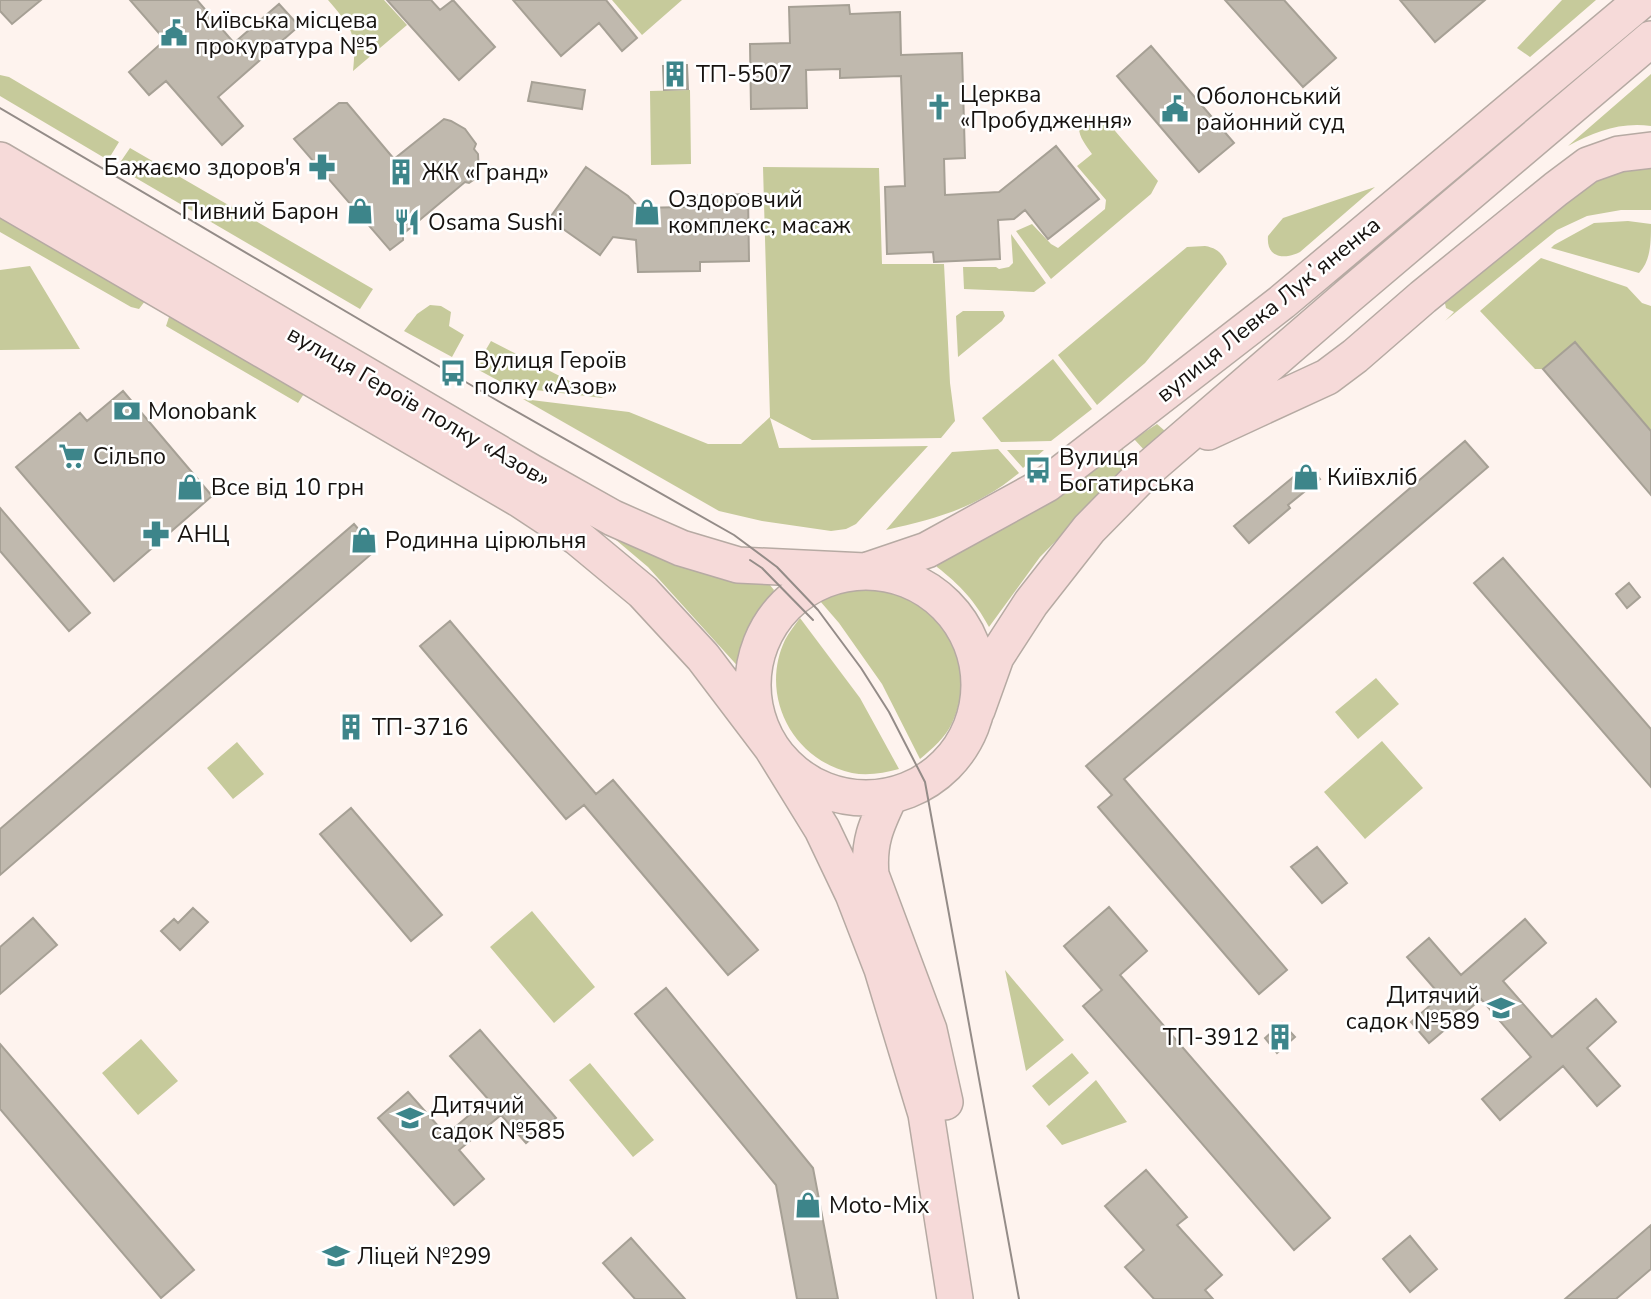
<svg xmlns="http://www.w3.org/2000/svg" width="1651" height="1299" font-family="'Nunito Sans',sans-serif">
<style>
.green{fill:#c6ca9b}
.building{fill:#c0b9ae;stroke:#a6a095;stroke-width:2}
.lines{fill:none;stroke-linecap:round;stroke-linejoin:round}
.secondary-casing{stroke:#b6aaa3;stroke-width:38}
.secondary{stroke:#f6dad9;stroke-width:35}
.tram{stroke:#948c88;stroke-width:2}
.labels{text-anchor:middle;stroke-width:5;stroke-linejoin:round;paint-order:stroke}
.poi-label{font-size:23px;fill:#16120f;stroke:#fff;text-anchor:start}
.street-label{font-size:23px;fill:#16120f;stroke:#fff}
</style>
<rect width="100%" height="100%" fill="#fef3ee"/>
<path class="green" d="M328,0h56l23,25 -54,46c4,-38 -1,-43 -25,-71z
M612,0h70l-40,35z
M1562,0h34l-66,57 -13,-9z
M1651,74v52c-32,-4 -56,6 -83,20z
M0,75l9,2 110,65 -11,18 -108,-64z
M690,90l1,74 -40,1 -1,-74z
M1093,114l11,4 54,63 -7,13 -100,85 -35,-48 16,-7 19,20 7,4 47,-39 1,-9 -29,-34 15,-12c-8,-12 -17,-21 -11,-35z
M130,148l243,141 -13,20 -243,-142z
M1651,163v47h-30l-34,6 -30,14 -112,91 9,-9 -8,-4 -2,-9 148,-125z
M763,167l116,1 3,96h62l6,119 5,38 -14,17 -129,2 -42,-22 9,30 149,-2 -72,78 -10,5 -15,2 -69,-10 -43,-10 -196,-112 106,13 79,32h33l29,-27z
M1375,187l-75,65c-16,8 -34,6 -32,-16l15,-18z
M0,211l148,86 -9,12 -8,-2 -131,-75z
M1628,221l23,3c0,17 0,37 -12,49l-88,-25 3,-3 40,-22z
M1011,234l35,49 -12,9 -70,-3 -1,-22h33l3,2 10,-2 4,-4z
M1205,246c12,2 17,7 22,18l-82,99 -48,42 -39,-50 129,-108z
M1541,258l86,29 15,16 9,3v125l-76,-88 -32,26h-8l-55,-58z
M30,266l50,83 -80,1v-80z
M430,305l11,1 10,6 -2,14 15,9 -12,22 -48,-26 13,-17z
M963,311h40l2,5 -3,5 -44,36 -2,-41z
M170,314l137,75 -9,14 -132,-77z
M491,341l112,57 -93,-11 -35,-19z
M1053,359l39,50 -41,32 -50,1 -19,-24z
M1157,424l8,7 -18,22 -13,-14z
M1122,448l11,15 -93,94 -51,70c-14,-26 -29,-42 -52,-60v-4l153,-91z
M998,449l21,24c-42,35 -81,45 -133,57l66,-78z
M1007,450h37l-21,18z
M577,507l188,72 9,11 -27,51 -4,31 -95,-105z
M869,587c9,1 18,1 27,4 55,18 81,79 56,132 -7,15 -19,25 -32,36l-38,-75 -43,-61 -19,-22 23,-10z
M800,618l60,80 39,71c-15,4 -31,7 -47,4 -60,-13 -93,-78 -67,-133 4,-8 10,-15 15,-22z
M1376,678l23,26 -41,35 -23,-27z
M1382,741l41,47 -58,51 -41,-47z
M237,742l27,32 -31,25 -26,-31z
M532,911l63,76 -41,36 -64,-76z
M1005,970l59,70 -38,31z
M141,1039l37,42 -40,34 -36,-42z
M1072,1053l17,20 -40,33 -17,-20z
M590,1063l64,77 -21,17 -64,-77z
M1096,1080l31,42 -65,23 -16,-19z"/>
<path class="building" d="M0,0h41l-29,24 -12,-13z
M130,0h67l37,43 45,-39 20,22 -81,71 25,29 -21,19 -56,-64 -17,14 -20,-23 36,-32z
M387,0h44l9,10 13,-10 42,47 -36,33z
M513,0h93l31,38 -15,13 -23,-28 -38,33z
M1225,0h59l52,58 -33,29z
M1400,0h85l-50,42z
M849,5l1,9 50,-2 1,43 61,-2 3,105 -21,1 1,36 54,-3 57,-46 43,53 -51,40 -23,-29 -11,9 -16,1 2,39 -66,3 -1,-10 -46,2 -2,-67 20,-1 -4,-110 -61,2v-9l-34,1 1,38 -56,1 -1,-65 40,-1 -1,-36z
M1151,46l83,97 -35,29 -82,-96z
M687,65l1,24 -24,1 -1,-24z
M532,82l53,8 -3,19 -54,-8z
M339,103h8l47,56 50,-40 7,2 14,8 11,15 -2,5 4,5 1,22 -10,7 -4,-1 -62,52v6l-13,10 -96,-111z
M586,167l42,29 11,12 46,-1v-11l63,-2 1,67 -49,1v9l-62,1 -2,-32 -23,-3 -13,18 -51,-36z
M1575,342l76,89v64l-108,-126z
M123,391l89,105 -98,85 -98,-114 64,-54 7,8z
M1465,441l23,26 -364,312 163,191 -28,24 -161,-187 14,-12 -26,-29z
M1308,465l12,14 -32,26 2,3 -41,35 -15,-17z
M0,508l90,105 -21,18 -69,-80z
M354,524l22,26 -376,325v-46z
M1503,558l148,171v58l-177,-204z
M1629,583l11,14 -13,11 -11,-14z
M450,621l146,173 17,-14 145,170 -30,25 -144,-170 -18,14 -146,-173z
M351,808l91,107 -31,26 -91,-107z
M1317,847l30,36 -25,20 -31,-36z
M1109,907l38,44 -27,24 210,243 -36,32 -211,-244 19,-16 -38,-44z
M193,908l15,14 -28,28 -19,-19 13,-12 4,4z
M33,918l24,27 -57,49v-47z
M1525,919l21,24 -43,38 49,56 44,-38 20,23 -29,26 33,38 -23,20 -34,-40 -63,54 -18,-21 49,-42 -50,-58 -52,44 -18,-21 30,-26 -34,-39 22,-19 32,37z
M666,988l147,180 25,131h-41l-21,-114 -141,-171z
M1282,1023l13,14 -18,16 -12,-15z
M480,1030l76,88 -30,25 -25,-28 -42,35 25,29 -30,26 -76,-87 30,-26 38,43 42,-36 -38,-43z
M0,1044l194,226 -33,28 -161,-189z
M1146,1170l41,47 -10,8 45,50 -17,15 8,9h-59l-29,-32 19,-17 -39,-44z
M1651,1225v44l-35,30h-51z
M1410,1236l27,33 -27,23 -27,-33z
M631,1238l54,61h-50l-32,-36z"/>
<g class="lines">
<g class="secondary-casing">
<path id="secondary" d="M0,160l531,312 82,46 68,30 57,17 127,6 62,-21 120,-66 235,-182 360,-302
M0,197l519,302 59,39 65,54 60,65 69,91 50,81 31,65 29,75 44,145 29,185
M1208,432l119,-55 28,-21 68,-59 133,-108 32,-24 31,-11 32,-4
M753 685a113 113 0 1 1 226 0a113 113 0 1 1-226 0Z
M977,710l19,-53 35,-54 58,-74 59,-60 199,-172 304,-258
M890,796c-14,29 -22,47 -19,79l58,155 16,72"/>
</g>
<use href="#secondary" class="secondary"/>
<path class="tram" d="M0,108l498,293 236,134 43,32 41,43 43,58 28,44 36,70 94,517
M750,560l12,8 51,52"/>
</g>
<defs>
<g id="civic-bare" transform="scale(2.1)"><path d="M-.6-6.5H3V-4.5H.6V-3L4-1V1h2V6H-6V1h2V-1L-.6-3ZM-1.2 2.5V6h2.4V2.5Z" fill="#3d858a" stroke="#fff" stroke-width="2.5" paint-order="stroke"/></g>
<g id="building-bare" transform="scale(2.1)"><path d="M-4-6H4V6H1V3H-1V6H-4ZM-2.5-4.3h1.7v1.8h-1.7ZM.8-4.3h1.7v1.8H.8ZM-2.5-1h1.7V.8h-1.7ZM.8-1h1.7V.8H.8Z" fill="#3d858a" stroke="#fff" stroke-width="2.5" paint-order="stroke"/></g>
<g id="church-bare" transform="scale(2.1)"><path d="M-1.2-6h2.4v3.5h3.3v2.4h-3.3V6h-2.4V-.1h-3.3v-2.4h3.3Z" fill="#3d858a" stroke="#fff" stroke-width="2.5" paint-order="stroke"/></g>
<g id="pharmacy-bare" transform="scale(2.1)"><path d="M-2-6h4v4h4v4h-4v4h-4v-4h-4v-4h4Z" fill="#3d858a" stroke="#fff" stroke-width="2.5" paint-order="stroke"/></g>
<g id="shop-bare" transform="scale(2.1)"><path d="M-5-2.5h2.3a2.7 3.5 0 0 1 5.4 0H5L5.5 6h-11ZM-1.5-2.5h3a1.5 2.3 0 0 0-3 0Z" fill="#3d858a" stroke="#fff" stroke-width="2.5" paint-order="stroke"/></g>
<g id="restaurant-bare" transform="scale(2.1)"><path d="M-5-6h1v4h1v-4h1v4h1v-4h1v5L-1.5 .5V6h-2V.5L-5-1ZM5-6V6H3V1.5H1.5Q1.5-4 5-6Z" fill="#3d858a" stroke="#fff" stroke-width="2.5" paint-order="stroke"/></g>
<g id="bus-bare" transform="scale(2.1)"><path d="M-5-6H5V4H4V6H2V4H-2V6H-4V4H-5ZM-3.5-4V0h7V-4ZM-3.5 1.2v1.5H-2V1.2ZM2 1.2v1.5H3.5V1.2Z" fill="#3d858a" stroke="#fff" stroke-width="2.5" paint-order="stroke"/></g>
<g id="bank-bare" transform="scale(2.1)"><path d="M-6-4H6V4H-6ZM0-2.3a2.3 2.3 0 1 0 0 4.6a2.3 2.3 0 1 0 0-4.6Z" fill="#3d858a" stroke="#fff" stroke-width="2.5" paint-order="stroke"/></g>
<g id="supermarket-bare" transform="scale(2.1)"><path d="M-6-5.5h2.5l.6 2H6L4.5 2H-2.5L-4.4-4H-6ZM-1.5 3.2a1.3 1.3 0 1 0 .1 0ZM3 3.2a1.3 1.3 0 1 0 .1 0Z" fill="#3d858a" stroke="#fff" stroke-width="2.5" paint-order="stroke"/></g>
<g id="school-bare" transform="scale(2.1)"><path d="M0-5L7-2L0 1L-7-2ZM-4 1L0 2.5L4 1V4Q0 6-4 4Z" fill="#3d858a" stroke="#fff" stroke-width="2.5" paint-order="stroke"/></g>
</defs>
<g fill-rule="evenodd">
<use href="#civic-bare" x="174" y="33"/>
<use href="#building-bare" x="675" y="74"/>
<use href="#church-bare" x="939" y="107"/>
<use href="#civic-bare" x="1175" y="109"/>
<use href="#pharmacy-bare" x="322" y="167"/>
<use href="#building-bare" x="401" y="172"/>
<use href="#shop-bare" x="360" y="211"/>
<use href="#shop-bare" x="647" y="212"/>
<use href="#restaurant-bare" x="407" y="222"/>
<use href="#bus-bare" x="453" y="373"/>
<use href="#bank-bare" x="127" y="411"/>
<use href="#supermarket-bare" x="72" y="456"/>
<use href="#bus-bare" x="1038" y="470"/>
<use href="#shop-bare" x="1306" y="477"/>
<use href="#shop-bare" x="190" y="487"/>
<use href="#pharmacy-bare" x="156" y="534"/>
<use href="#shop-bare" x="364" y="540"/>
<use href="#building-bare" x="351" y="727"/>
<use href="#school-bare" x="1501" y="1008"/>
<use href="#building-bare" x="1280" y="1037"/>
<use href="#school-bare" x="410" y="1118"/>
<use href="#shop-bare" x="808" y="1205"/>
<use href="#school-bare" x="336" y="1256"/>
</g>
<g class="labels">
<g class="poi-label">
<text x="195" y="28">Київська місцева<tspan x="195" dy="26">прокуратура №5</tspan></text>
<text x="696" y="82">ТП-5507</text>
<text x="960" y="102">Церква<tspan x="960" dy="26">«Пробудження»</tspan></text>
<text x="1196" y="104">Оболонський<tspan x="1196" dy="26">районний суд</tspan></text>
<text x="301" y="175" text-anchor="end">Бажаємо здоров'я</text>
<text x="422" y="180">ЖК «Гранд»</text>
<text x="668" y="207">Оздоровчий<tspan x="668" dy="26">комплекс, масаж</tspan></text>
<text x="339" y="219" text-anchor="end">Пивний Барон</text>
<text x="428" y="230">Osama Sushi</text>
<text x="474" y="368">Вулиця Героїв<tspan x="474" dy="26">полку «Азов»</tspan></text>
<text x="148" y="419">Monobank</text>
<text x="93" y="464">Сільпо</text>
<text x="1059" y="465">Вулиця<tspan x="1059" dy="26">Богатирська</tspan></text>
<text x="1327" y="485">Київхліб</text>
<text x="211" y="495">Все від 10 грн</text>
<text x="177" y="542">АНЦ</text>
<text x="385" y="548">Родинна цірюльня</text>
<text x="372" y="735">ТП-3716</text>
<text x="1480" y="1003" text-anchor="end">Дитячий<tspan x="1480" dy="26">садок №589</tspan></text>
<text x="1259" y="1045" text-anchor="end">ТП-3912</text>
<text x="431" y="1113">Дитячий<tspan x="431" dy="26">садок №585</tspan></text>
<text x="829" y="1213">Moto-Mix</text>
<text x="357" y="1264">Ліцей №299</text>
</g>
<g class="street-label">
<text transform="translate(1268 309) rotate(-39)" y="8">вулиця Левка Лукʼяненка</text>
<text transform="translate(419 406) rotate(30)" y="8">вулиця Героїв полку «Азов»</text>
</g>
</g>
</svg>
